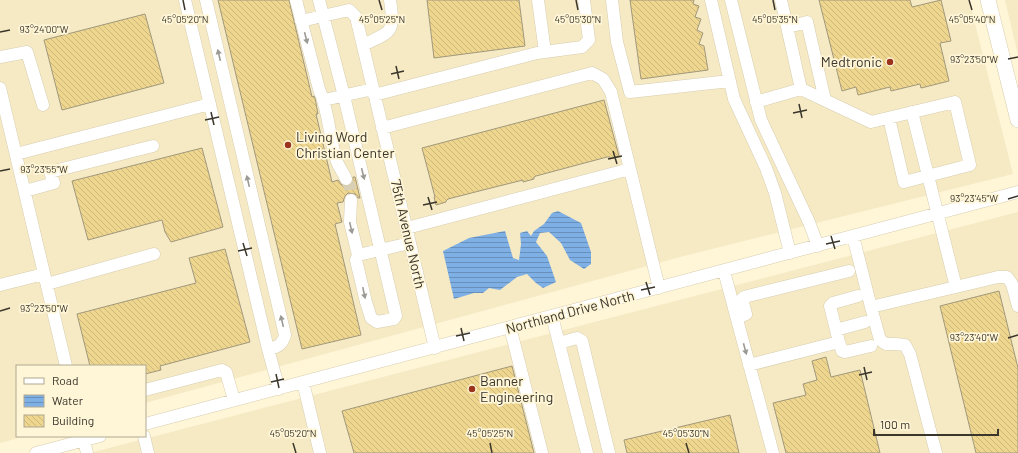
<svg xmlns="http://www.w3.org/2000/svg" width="1018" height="453" font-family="Barlow,sans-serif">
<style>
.built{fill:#f6eac4}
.water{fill:url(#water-rules)}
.building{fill:url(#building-back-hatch);stroke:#a1987c}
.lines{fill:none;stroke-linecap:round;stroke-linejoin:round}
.minor-tunnel{stroke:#d8cfb5;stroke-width:12;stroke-dasharray:12 6;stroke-linecap:butt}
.minor-casing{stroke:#d7cdb0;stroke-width:13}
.major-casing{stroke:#d7cdb0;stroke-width:16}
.minor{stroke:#fff;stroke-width:12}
.major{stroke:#fff;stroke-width:15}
.oneway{fill:#9c9a95}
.ticks{fill:none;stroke:#3a362b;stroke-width:1.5}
.poi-dot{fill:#9b331c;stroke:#fff5d7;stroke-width:1.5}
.labels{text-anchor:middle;stroke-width:3.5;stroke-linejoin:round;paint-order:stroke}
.poi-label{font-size:14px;fill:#3a362b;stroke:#fff5d7;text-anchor:start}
.street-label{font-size:14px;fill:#3a362b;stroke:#fff5d7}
.ticks-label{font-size:10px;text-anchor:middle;fill:#3a362b;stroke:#fff5d7;stroke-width:3.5;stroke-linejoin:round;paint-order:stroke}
</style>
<defs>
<pattern id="water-rules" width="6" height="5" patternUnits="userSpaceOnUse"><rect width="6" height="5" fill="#7eb0e5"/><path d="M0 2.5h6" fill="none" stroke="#6890ba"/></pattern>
<pattern id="building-back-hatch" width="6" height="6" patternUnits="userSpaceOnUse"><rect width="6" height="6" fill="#eed68f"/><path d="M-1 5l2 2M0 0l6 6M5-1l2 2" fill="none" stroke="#cdb87c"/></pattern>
</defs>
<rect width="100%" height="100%" fill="#fff5d7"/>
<path class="built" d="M0,0h969l44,174 -329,82 -539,147v-37h-128v70h9l-26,7z
M1005,0h13v55z
M1018,212v241h-928z"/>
<path class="water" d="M558,211l23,12 10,29v12l-7,5 -14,-9 -9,-17 -12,-11 -9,1 -4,9 11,14 9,26 -13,6 -7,-5 -9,-9 -10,3 -17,13 -11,-2 -6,5h-9l-20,6 -11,-48 26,-13 36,-7 8,27 6,2 2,-16 -1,-11 7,-2 4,5 3,-5 10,-7 8,-11z"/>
<path class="building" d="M218,0h71l23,97 2,-1 1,2 3,16h-2l16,68 6,-2 4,5 7,1 3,-3 1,-6h2l5,21h-2l-3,-4 -7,-1 -3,3 -2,6 -6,1 5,19 -7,2 26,111 -59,14z
M427,0h92l6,46 -91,12z
M630,0h64l-1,4 6,2 -4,11 6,2 -4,11 6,3 -4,11 5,2 4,24 -67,9z
M819,0h91l2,7 29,-7 10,41 -11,2 9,38 -28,7 -1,-4 -29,7 -1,-4 -32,8 -2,-8 -14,4z
M145,14l19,69 -102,27 -18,-70z
M604,100l15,56 -9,3v-2h-3l-71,19 -2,1v2l-11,3v-2l-36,9 -39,10 -2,2v1l-10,3 -2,-8h1l-13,-49z
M202,148l21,79 -52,15 -6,-10 -3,-12 -74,20 -16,-59z
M225,249l25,93 -90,24 1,4 -16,4v-8h-55l-13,-52 119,-31 -7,-25z
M999,291l19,77v85h-42l-36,-147z
M826,357l5,20 29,-7 20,83h-94l-13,-50 33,-8 -3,-11 14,-4 -5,-19z
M512,366l22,87h-180l-12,-42z
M730,415l9,38h-112l-3,-13z"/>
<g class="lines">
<path class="minor-tunnel" d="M346,179l4,8 1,13"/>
<g class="minor-casing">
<path id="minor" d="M185,0l83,349 11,40
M206,0l79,335c-3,10 -7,12 -17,14
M296,0l23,89c10,22 10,47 17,70 2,7 7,13 10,20
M319,0l25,96 52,220 -2,3 -17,3 -6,-4 -5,-16 -10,-42 2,-5 -8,-33 1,-22
M538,0l7,52
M612,0l5,42 13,50 100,-11
M711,0l23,99 32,69 9,25 15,60
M731,0l30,120 48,102 9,24
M301,21l48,-11 7,7 79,331
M788,27l19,-5 18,78
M363,45c29,-14 32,-12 27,-45
M0,57l27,-5 16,53
M0,88l66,278
M801,89l70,33 84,-20 15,63 -66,17 -15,-64
M374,95l163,-42 45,-6 7,-7 -5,-40
M324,100l49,-11
M756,102l45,-13 -20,-89
M912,112l44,175
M382,128l210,-55 11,6 8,13 19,77
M16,154l194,-50
M25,191l29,-8 -4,-11 103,-26
M407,228l223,-59 29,119
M853,236l18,71 127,-30h9l5,7 6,22
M358,255l52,-12
M724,271l49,182
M47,284l107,-30
M0,285l44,-11
M871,307l9,33 6,4h9l10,1 5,9 26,99
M552,316l35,137
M737,318l9,-4 -4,-15 2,-2 105,-26
M510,327l32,126
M836,330l29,-8
M839,342l-9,-36 3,-3 25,-7
M559,343l18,-5 5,3 27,112
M749,365l90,-23 3,9 3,1 26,-6
M303,382l17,71
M145,390l77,-20 4,2 8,28
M145,424l873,-232
M83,436l4,17
M144,436l4,17
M36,453l64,-17"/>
</g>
<g class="major-casing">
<path id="major" d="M988,0l30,120"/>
</g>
<use href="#minor" class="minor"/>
<use href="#major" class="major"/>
</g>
<defs><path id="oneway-solid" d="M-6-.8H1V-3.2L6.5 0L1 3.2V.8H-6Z"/></defs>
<g class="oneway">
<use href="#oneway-solid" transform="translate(306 38) rotate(76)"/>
<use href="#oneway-solid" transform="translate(219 55) rotate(-103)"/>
<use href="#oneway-solid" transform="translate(363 174) rotate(76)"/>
<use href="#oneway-solid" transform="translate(248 181) rotate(-103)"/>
<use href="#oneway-solid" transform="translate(351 228) rotate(77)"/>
<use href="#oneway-solid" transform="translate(364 293) rotate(78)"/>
<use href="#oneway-solid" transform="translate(282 321) rotate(-103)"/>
<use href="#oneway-solid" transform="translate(745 349) rotate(75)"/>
</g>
<path class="ticks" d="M183,0l2,10M379,0l3,10M576,0l2,10M773,0l2,10M969,0l3,10M0,32l10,-2M1008,59l10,-2M396,66l3,13M391,74l13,-3M799,104l3,14M211,112l3,13M793,113l14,-3M205,120l14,-3M613,151l4,13M608,159l14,-3M0,171l10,-2M428,197l4,13M1008,199l10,-3M423,205l14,-3M831,236l4,13M243,243l4,13M826,244l14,-3M238,251l14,-3M646,282l4,13M641,290l14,-3M0,311l10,-3M461,328l3,13M456,336l14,-3M1008,338l10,-3M864,367l3,13M276,374l3,14M859,375l13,-3M271,382l13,-3M293,443l3,10M490,443l2,10M686,443l3,10"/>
<g class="poi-dot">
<circle cx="890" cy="62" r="4"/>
<circle cx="288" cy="145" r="4"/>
<circle cx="472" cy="389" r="4"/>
</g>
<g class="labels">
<g class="poi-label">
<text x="882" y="67" text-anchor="end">Medtronic</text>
<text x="296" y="142">Living Word<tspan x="296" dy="16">Christian Center</tspan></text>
<text x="480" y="386">Banner<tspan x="480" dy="16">Engineering</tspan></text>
</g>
<g class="street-label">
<text transform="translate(408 234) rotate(77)" y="5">75th Avenue North</text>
<text transform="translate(570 312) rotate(-15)" y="5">Northland Drive North</text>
</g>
</g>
<g class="ticks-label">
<text x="185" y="23">45°05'20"N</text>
<text x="382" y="23">45°05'25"N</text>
<text x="578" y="23">45°05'30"N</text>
<text x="775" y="23">45°05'35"N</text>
<text x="972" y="23">45°05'40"N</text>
<text x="44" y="33">93°24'00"W</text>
<text x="974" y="63">93°23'50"W</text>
<text x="44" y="173">93°23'55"W</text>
<text x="974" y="202">93°23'45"W</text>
<text x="44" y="312">93°23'50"W</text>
<text x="974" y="341">93°23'40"W</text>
<text x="293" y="437">45°05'20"N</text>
<text x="490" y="437">45°05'25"N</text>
<text x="686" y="437">45°05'30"N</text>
</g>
<rect x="16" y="365" width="130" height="72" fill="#fff5d7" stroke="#b0a992"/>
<rect x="24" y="378" width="20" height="6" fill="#ffffff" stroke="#b0a992"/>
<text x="52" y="385" font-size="12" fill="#3a362b">Road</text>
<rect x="24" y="395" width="20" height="12" fill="url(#water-rules)" stroke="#b0a992"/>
<text x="52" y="405" font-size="12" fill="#3a362b">Water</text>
<rect x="24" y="415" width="20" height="12" fill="url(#building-back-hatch)" stroke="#b0a992"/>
<text x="52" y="425" font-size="12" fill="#3a362b">Building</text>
<path d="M874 429v6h124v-6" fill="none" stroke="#3a362b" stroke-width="2"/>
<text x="880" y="429" font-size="12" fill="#3a362b" stroke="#fff5d7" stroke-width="3" paint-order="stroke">100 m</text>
</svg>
